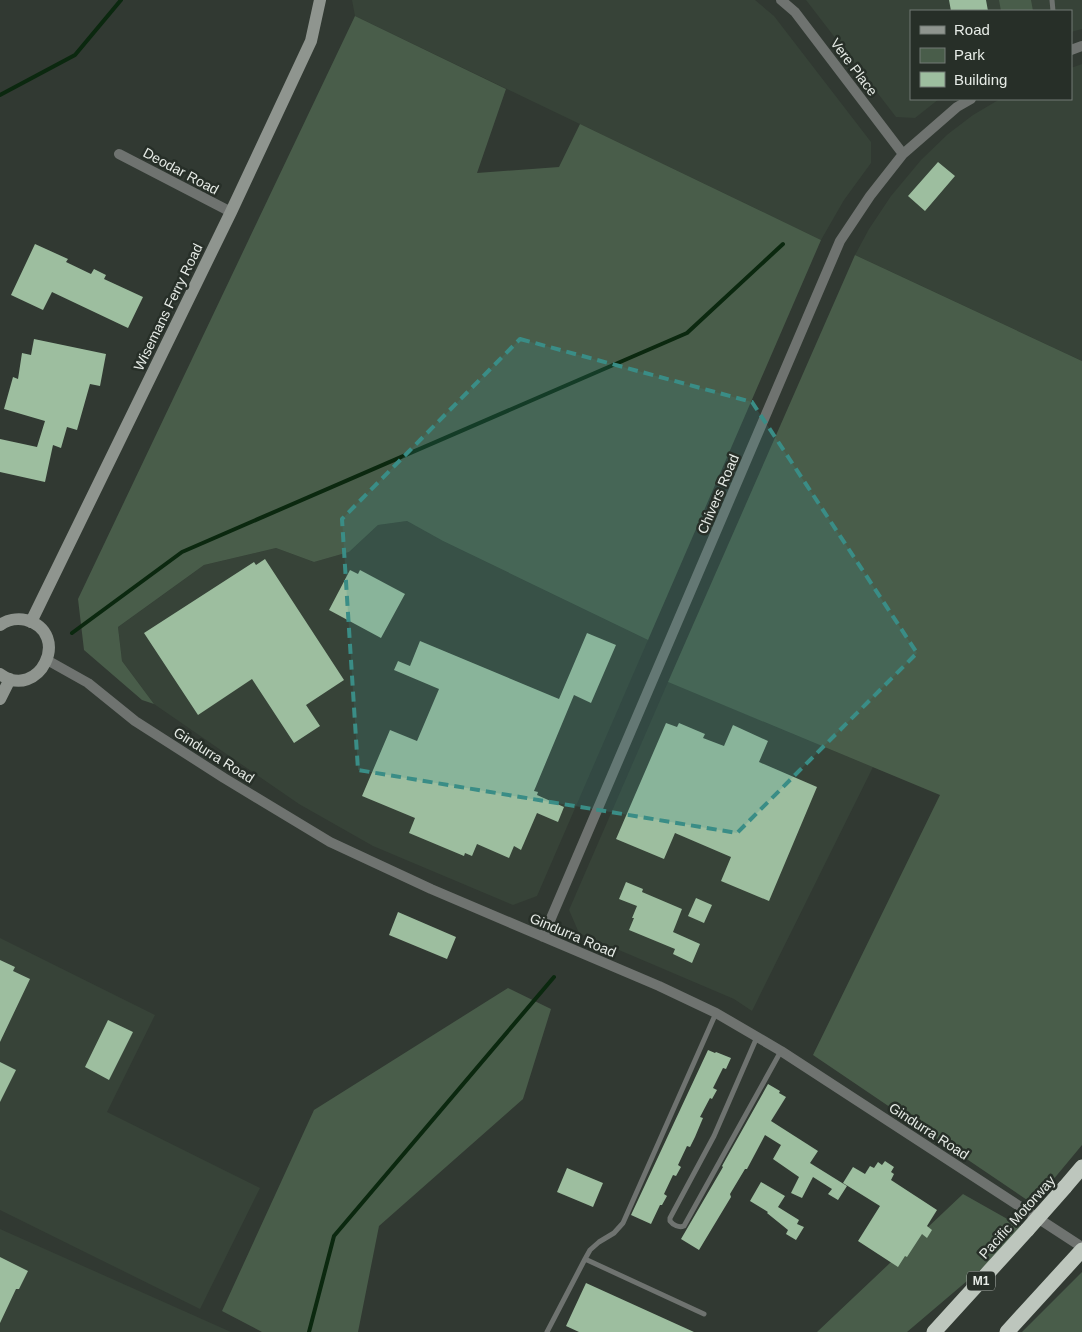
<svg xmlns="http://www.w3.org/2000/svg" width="1082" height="1332" font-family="Arial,sans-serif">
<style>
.built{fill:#374338}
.green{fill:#495d4a}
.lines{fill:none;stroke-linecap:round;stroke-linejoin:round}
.stream{stroke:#0b280f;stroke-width:4}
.building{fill:#9dbe9f}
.service{stroke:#6f7370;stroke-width:5}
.minor{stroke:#6f7370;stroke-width:10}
.secondary{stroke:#8f958f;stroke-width:12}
.motorway{stroke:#bdc6bd;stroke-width:15}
.motorway-bridge{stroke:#bdc6bd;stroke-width:15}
.marked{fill:#3a8d86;fill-opacity:0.2;stroke:#3a8d86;stroke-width:4;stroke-dasharray:10 6;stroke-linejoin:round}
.labels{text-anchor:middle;stroke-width:5;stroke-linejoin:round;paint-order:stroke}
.shield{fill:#272f28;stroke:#adb3ad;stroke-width:1}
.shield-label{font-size:12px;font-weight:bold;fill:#e6ebe6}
.street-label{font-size:14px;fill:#e6ebe6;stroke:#272f28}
</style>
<rect width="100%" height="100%" fill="#313932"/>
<path class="built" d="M352,0h403l19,16 97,126v21l-27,37 -23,40 -466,-224z
M806,0h276v29l-11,3v-21h-160v88h28l-24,19 -19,-1z
M1082,64v297l-227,-106 14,-26 22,-33 30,-36 27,-26 25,-19 27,-16h71v-31z
M407,521l36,20 205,99 -111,256 -24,9 -140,-59 -74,-42 -145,-100 -32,-43 -4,-34 86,-62 72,-17 38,14 35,-10 29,-27z
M668,682l205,85 -121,244 -18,-12 -155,-66 -10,-23z
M0,938l155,77 -48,97 153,76 -60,121 -200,-99z
M0,1229l231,103h-231z"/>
<path class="green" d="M999,0h32l2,11h-32z
M355,16l151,73 -29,84 82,-6 21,-43 241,116 -173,400 -205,-99 -36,-20 -29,4 -29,27 -35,10 -38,-14 -72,17 -86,62 4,34 32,43 -12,-4 -58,-50 -6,-51z
M855,255l227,106v784l-49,59 -220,-149 127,-260 -272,-113z
M508,988l43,21 -28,90 -144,127 -21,106h-96l-40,-21 92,-201z
M963,1194l64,36 -120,102h-90z
M1082,1272v60h-60z"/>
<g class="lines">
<path class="stream" d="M0,95l75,-40 46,-55
M72,633l110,-81 505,-219 96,-89
M309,1332l25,-96 220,-259"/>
</g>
<path class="building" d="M949,0h37l2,11h-37z
M938,162l17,14 -30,35 -17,-15z
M35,244l33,15 -2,3 25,12 3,-5 12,6 -2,4 39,18 -15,31 -76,-36 -9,18 -32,-15z
M34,339l72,15 -6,32 -10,-2 -13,46 -10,-3 -6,21 -8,-3 -8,37 -45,-10v-33l37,8 8,-26 -41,-12 9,-32 5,2 4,-26 9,2z
M265,559l79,121 -38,25 14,21 -26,17 -42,-64 -54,36 -54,-82 110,-71 2,3z
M350,570l8,4 2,-4 45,24 -24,44 -52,-28z
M587,633l29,12 -25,58 -17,-8 -40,96 4,1 -1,3 27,12 -6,15 -21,-9 -16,37 -7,-4 -5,12 -32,-14 -5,12 -7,-3 -1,3 -55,-23 6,-15 -53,-22 28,-66 27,11 22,-52 -45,-19 4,-9 12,5 10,-25 139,58z
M666,723l11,4 2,-4 26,11 -2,4 21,8 9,-21 35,16 -9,21 58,25 -48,114 -48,-20 10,-24 -56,-24 -11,26 -48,-20z
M626,882l17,7 -1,3 40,17 -9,23 27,12 -8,19 -19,-9 2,-5 -46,-19 5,-12h-2l5,-12 -18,-7z
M696,898l16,7 -8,18 -16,-7z
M398,912l58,25 -9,22 -58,-24z
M0,960l15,7 -2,4 17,8 -30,63z
M108,1020l25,12 -24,48 -24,-13z
M708,1050l7,3 1,-1 15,6 -5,11 -3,-1 -10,20 4,2 -5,9 -2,-1 -10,19 3,1 -8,19 -5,10 -3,-1 -9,19 3,2 -5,9 -3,-1 -9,19 3,2 -5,9h-2l-9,19 -20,-9z
M0,1062l16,8 -16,32z
M768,1084l12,7 -1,2 7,4 -15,24 47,30 -8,12 37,23 -9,14 -10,-6 4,-5 -19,-12 -11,21 -11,-5 8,-16 -26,-18 8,-14 -16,-10 -18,34h-2l-15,25 1,3 -32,53 -18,-11 42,-72 -1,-1z
M885,1161l9,6 -3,5 3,2 -3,6 46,30 -10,16 5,4 -5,8 -5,-4 -15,23 -2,-1 -7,11 -40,-26 22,-35 -37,-23 10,-16 12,7 5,-8 4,2 4,-6 4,3z
M567,1168l36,15 -10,24 -36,-15z
M761,1182l24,14 -7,11 21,13 -2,4 7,3 -8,13 -10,-6 2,-4 -21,-17 1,-1 -18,-11z
M0,1257l28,14 -9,18h-3l-16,34z
M586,1283l108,49h-115l-13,-6z"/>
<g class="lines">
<path class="service" d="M1052,0l1,11
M757,1037l-43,99 -44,82v3c3,4 9,7 14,5l97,-175
M704,1314l-119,-55 5,-9 9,-8 15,-9 9,-10 93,-210
M547,1332l38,-73"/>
<path class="minor" d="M781,0l14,12 108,142
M1071,50l11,-4
M119,154l112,58
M47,660l41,23 47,38 89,57 106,64 101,47 228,97 57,27 65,38 301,196
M543,937l297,-696 30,-45 33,-42 54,-47 14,-8"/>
<path class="secondary" d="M31,622l200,-410 80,-171 9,-41
M0,625c7,-5 17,-7 26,-5 47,13 13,82 -26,54
M0,699l10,-20"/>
<path class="motorway" d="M1065,1187l17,-20
M934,1332l93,-102
M1007,1332l75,-82"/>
<path class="motorway-bridge" d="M1027,1230l38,-43"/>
</g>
<path class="marked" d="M520,339l232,63 165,251 -180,180 -379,-63 -16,-251z"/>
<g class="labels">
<rect class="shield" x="967" y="1271.5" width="28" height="19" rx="4"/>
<g class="shield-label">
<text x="981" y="1285">M1</text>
</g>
<g class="street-label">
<text transform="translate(854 67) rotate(53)" y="5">Vere Place</text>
<text transform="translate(181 171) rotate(28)" y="5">Deodar Road</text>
<text transform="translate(168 307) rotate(-64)" y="5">Wisemans Ferry Road</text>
<text transform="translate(718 494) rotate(-67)" y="5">Chivers Road</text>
<text transform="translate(214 755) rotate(32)" y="5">Gindurra Road</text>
<text transform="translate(573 935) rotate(23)" y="5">Gindurra Road</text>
<text transform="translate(929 1131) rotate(33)" y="5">Gindurra Road</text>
<text transform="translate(1017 1217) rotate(-48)" y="5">Pacific Motorway</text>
</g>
</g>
<rect x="910" y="10" width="162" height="90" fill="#272f28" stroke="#737a74"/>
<rect x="920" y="26" width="25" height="8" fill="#8f958f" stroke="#737a74"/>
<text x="954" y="35" font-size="15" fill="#e6ebe6">Road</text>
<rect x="920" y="48" width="25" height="15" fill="#495d4a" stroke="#737a74"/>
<text x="954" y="60" font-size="15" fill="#e6ebe6">Park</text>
<rect x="920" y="72" width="25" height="15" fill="#9dbe9f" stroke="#737a74"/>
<text x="954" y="85" font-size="15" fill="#e6ebe6">Building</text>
</svg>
